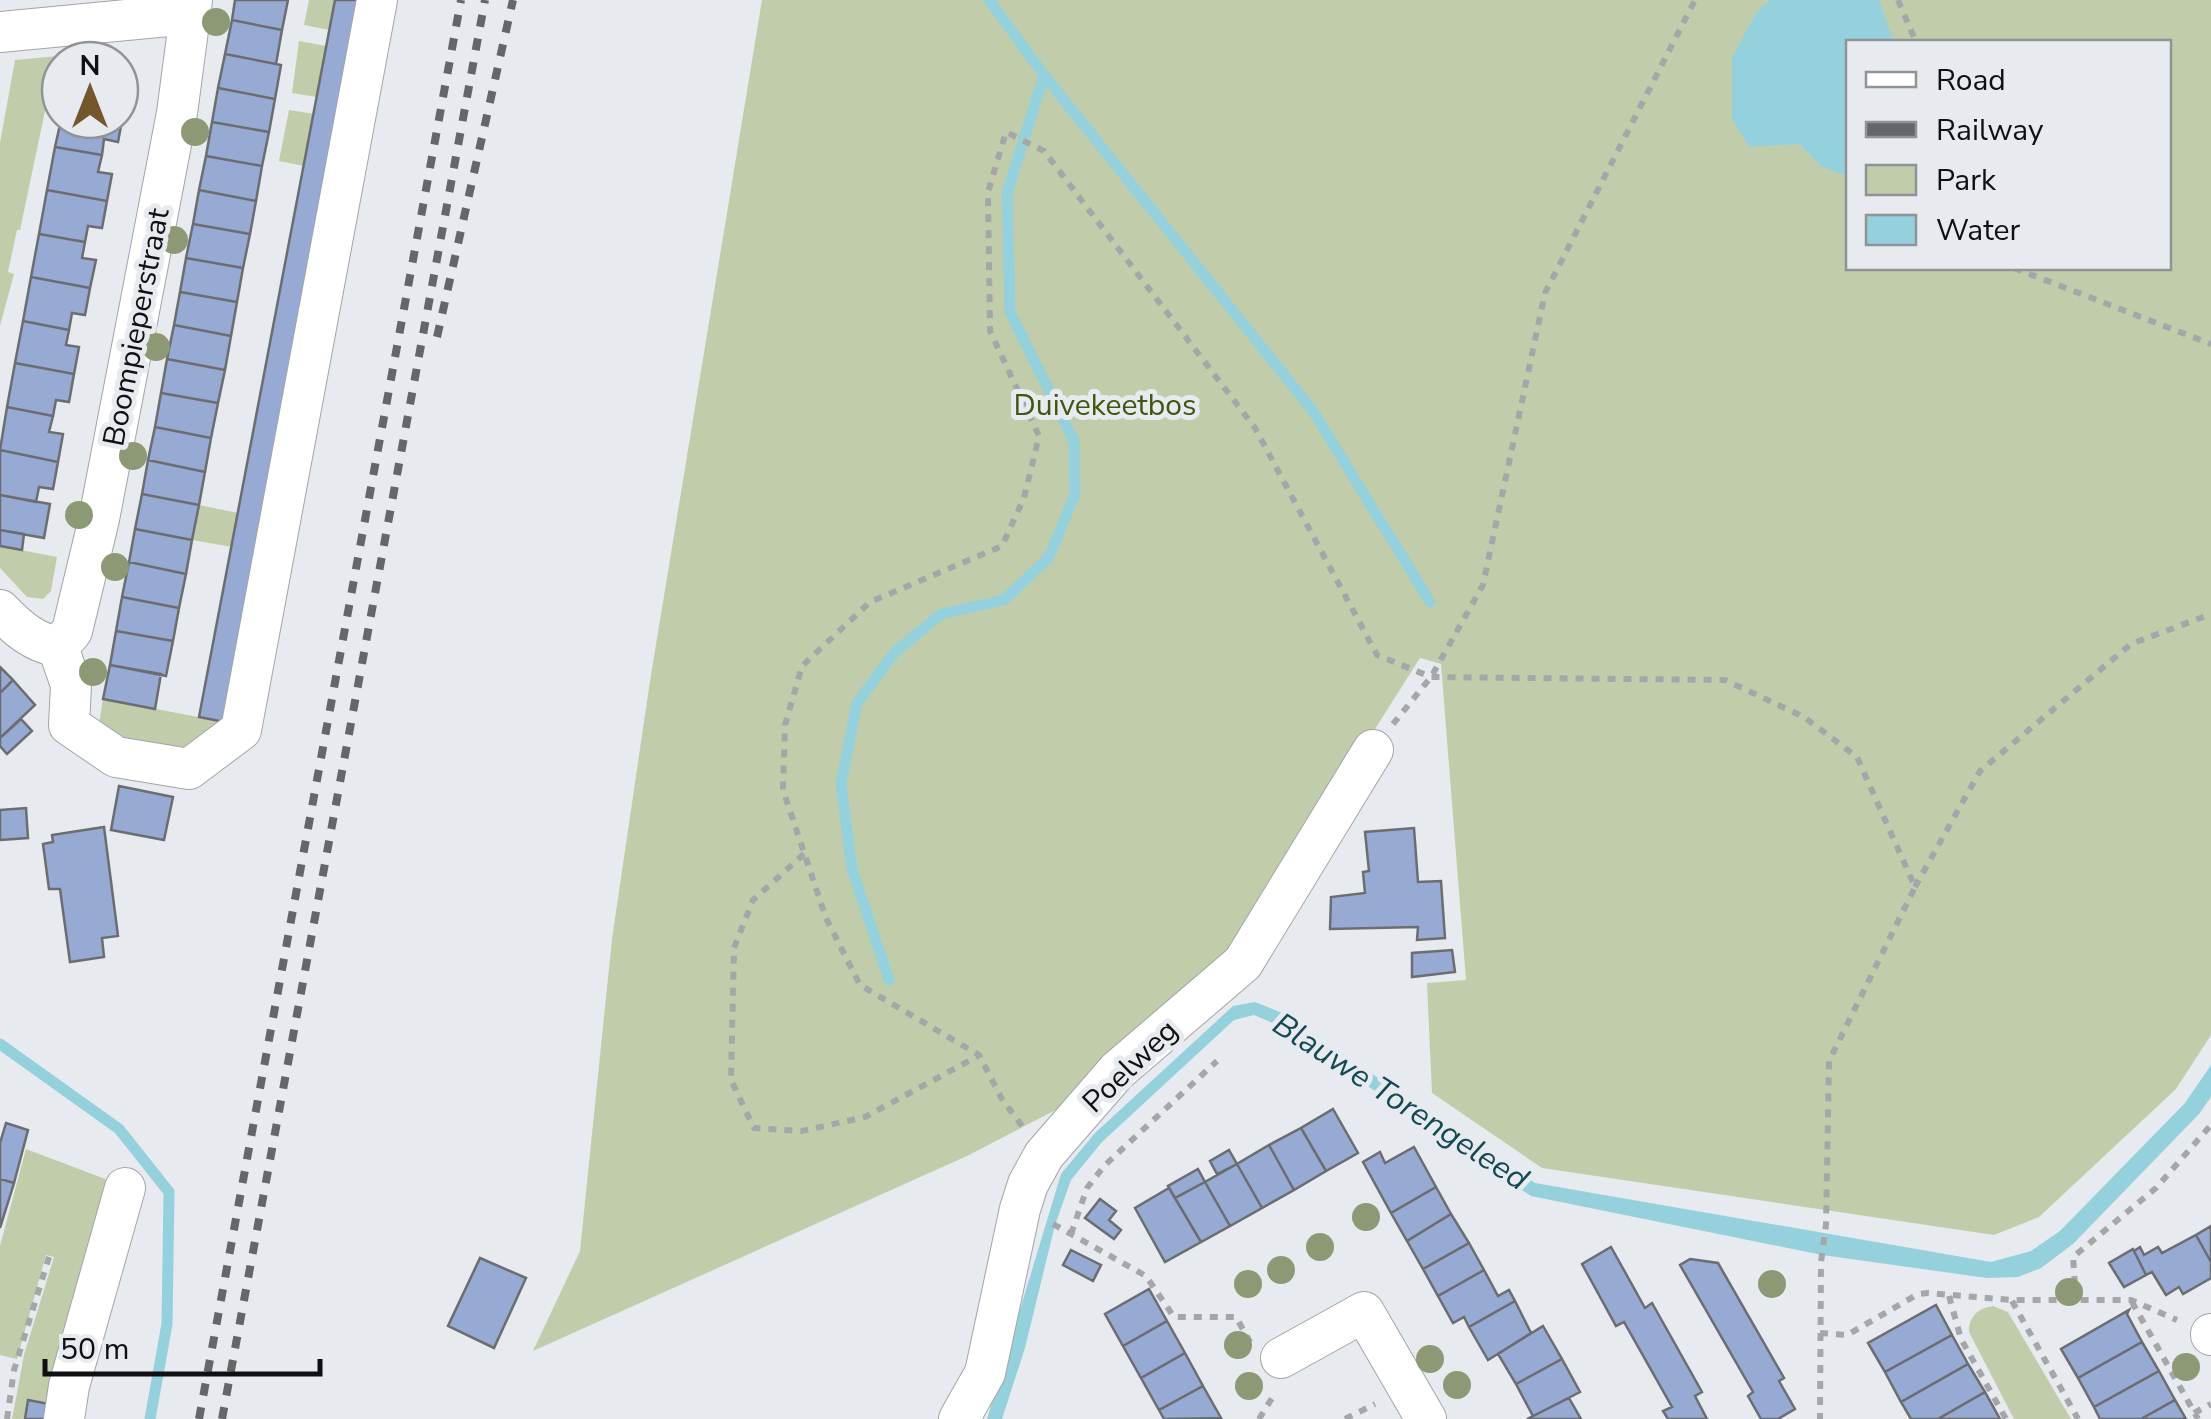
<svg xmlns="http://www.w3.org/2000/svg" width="2211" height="1419" font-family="'Nunito Sans',sans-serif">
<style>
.green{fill:#c1cdaa;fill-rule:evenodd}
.water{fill:#94d1dd}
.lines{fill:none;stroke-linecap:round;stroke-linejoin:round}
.stream{stroke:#94d1dd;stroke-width:11}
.building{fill:#96aad4;stroke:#6c6d71;stroke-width:2.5}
.minor-casing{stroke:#a2a4a9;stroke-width:42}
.path{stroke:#a4a6aa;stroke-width:6;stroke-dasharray:8 8;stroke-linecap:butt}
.minor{stroke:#fff;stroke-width:40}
.rail{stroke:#656669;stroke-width:8;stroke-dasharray:12 12;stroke-linecap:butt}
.tree{fill:#8d9974}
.labels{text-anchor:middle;stroke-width:10;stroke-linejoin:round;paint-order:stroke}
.street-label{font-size:30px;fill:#101012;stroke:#e7eaee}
.park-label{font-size:30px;fill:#435610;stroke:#e7eaee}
.water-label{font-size:32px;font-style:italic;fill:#134953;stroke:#e7eaee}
</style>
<rect width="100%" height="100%" fill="#e7eaee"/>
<path class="green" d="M309,0h26l-6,30 -25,-5z
M762,0h1449v1035l-35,54 -137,128 -45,18 -452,-67 -110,-75 -5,-110 39,-3 -25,-316 -21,-6 -212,335 -131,106 -110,57 -434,195 47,-100 32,-312 38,-258zM1848,42h320v226h-320z
M299,41l27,5 -9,51 -25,-4z
M81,54l-1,6h-20v13h-7l-33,157h-3l-9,42 6,2 -14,52v-183l15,-83z
M289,110l25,4 -10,52 -25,-5z
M199,505l39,8 -6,34 -40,-7z
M0,546l57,11 -6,34 -8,8 -16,-2 -27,-29z
M103,699l127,24 -48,33 -62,-12 -22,-14z
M26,1149l103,39 -57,231h-60l12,-64 30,-98 -8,-2 -29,104 -17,-4v-109z
M1993,1306l15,6 63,107h-57l-45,-87c0,-16 9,-24 24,-26z"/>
<path class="water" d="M1770,0h109l15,42h-46v134l-26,-9 -23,-23 -49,3 -18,-27v-63l26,-47z
M1255,1002l25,10 255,171 456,79 40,-11 29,-20 125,-128 26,-38v32l-12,17 -126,130 -32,24 -23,9 -31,1 -165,-23 -291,-59 -254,-171 -23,-10 -20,5 -132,122 -31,38 -16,45 -30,123 -23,71h-15l74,-245 34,-41 138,-127z"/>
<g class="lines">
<path class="stream" d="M989,0l55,75 269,336 117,191
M889,980l-37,-111 -11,-86 16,-80 38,-51 46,-38 63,-14 45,-43 26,-63 -1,-53 -64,-129 -3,-119 37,-118
M0,1044l119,85 50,63 -2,132 -17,95"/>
</g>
<path class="building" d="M235,0h53l-6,30 -50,-10z
M335,0h32l-137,723 -31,-6z
M232,20l50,10 -6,34 -51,-10z
M225,54l56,11 -6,34 -57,-11z
M120,80l9,2 -6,33 -3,-1z
M218,88l57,11 -6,33 -57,-10z
M120,114l3,1 -5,27 -14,-3 -2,16 -47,-8 6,-27h59z
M212,122l57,10 -7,34 -56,-10z
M55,147l47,8 -4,17 14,2 -5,27 -60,-11z
M206,156l56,10 -6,35 -57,-11z
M47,190l60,11 -5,27 -14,-2 -3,16 -46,-8z
M199,190l57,11 -6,33 -57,-10z
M193,224l57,10 -7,34 -57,-10z
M39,234l46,8 -3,16 14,2 -6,28 -59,-11z
M186,258l57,10 -6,34 -57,-10z
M31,277l59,11 -5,27 -13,-2 -3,17 -46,-9z
M180,292l57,10 -6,34 -57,-11z
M23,321l46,9 -3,15 13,2 -5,27 -59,-11z
M174,325l57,11 -6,34 -58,-11z
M167,359l58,11 -7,33 -57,-10z
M15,363l59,11 -5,28 -13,-2 -3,16 -46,-9z
M161,393l57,10 -7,35 -56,-11z
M7,407l46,9 -4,16 14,2 -5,28 -58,-12z
M155,427l56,11 -6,34 -57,-12z
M0,450l58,12 -5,27 -14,-2 -3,15 -36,-7z
M148,460l57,12 -6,33 -57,-11z
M142,494l57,11 -7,35 -57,-11z
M0,495l50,9 -6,34 -44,-8z
M135,529l57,11 -6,34 -57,-12z
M0,530l24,4 -2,16 -22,-4z
M129,562l57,12 -7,34 -57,-11z
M122,597l57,11 -6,33 -57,-10z
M116,631l57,10 -7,35 -56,-11z
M110,665l51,9 -6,35 -52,-10z
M0,667l13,13 -13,13z
M13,680l22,25 -35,33v-45z
M21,719l11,12 -25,23 -7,-8v-8z
M119,786l54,11 -9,43 -53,-10z
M26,808l2,30 -28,2v-30z
M104,827l14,109 -16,2 2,19 -34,5 -10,-73h-11l-6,-45 10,-2 -1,-7z
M1414,828l4,54 23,-1 4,57 -28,2 1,-13 -88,2 1,-32 34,-4 -2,-21 6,-1 -4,-39z
M1452,950l3,22 -43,5v-24z
M1333,1109l25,44 -32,18 -25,-43z
M6,1123l22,7 -14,53 -14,-4v-36z
M1301,1128l25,43 -32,19 -25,-45z
M1269,1145l25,45 -32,18 -25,-44z
M1414,1147l22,40 -45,26 -28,-51 17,-10 5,11z
M1229,1150l8,14 -20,10 -7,-13z
M1237,1164l25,44 -32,18 -25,-44z
M1198,1169l7,13 -30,16 -7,-12z
M0,1179l14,4 -14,45z
M1205,1182l25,44 -29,16 -26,-44z
M1436,1187l15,27 -44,27 -16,-28z
M1169,1188l32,54 -36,20 -30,-54z
M1100,1199l16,12 -7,9 12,10 -7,9 -29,-21z
M1451,1214l18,29 -46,26 -16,-28z
M2211,1226v36l-15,-27z
M2196,1235l15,27v16l-28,16 -4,-7 -13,8 -14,-23 -6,3 -12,-24 6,-4 4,8 14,-8 4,6z
M1469,1243l15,27 -46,26 -15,-27z
M1611,1247l34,61 7,-5 50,89 -7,4 12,23h-39l-5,-8 9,-4 -48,-85 -8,4 -34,-62z
M2133,1249l13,26 -22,12 -15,-24z
M1071,1250l30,15 -8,16 -30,-16z
M480,1258l46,20 -32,70 -46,-22z
M1690,1259l28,4 66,115 -5,3 16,28 -17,10h-17l-13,-23 5,-4 -73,-127z
M1484,1270l14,26 11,-6 6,11 -46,26 -5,-10 -11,6 -15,-27z
M1149,1289l18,32 -44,25 -18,-32z
M1515,1301l16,32 -43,27 -19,-33z
M1936,1305l16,30 -67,37 -17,-29z
M2129,1310l-2,4 15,28 -64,36 -17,-29z
M1167,1321l18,32 -44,25 -18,-32z
M1543,1326l19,33 -46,25 -18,-30z
M1952,1335l16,29 -67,38 -16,-30z
M2142,1342l17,29 -65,36 -16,-29z
M1185,1353l18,33 -44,24 -18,-32z
M1562,1359l18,33 -47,24 -17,-32z
M1968,1364l17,28 -47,27h-27l-10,-17z
M2159,1371l16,29 -34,19h-41l-6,-12z
M1203,1386l18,32 -57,1 -5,-9z
M1985,1392l15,27h-62z
M1569,1398l12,21h-54z
M28,1400l21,4 -2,15h-22z
M2175,1400l11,19h-45z"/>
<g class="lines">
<g class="minor-casing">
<path id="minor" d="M0,32l189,-18
M0,610c17,18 33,32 58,37l14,-16 27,-112 78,-406 15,-113
M58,647l13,38 -2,40 47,32 73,12 52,-39 136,-730
M2211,1334v1
M1281,1358l83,-46 62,107
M64,1419l5,-33 56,-198
M959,1419l26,-46 35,-164 8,-25 16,-29 73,-84 126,-108 130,-213"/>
</g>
<path class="path" d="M1898,0l18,42
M2014,268l197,76
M1393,724l38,-47 52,-92 62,-292 150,-293
M804,854l-51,46 -19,48 -3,132 23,48 48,3 63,-14 113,-61
M1915,887l65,-116 151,-127 80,-30
M1022,1126l-20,-27 -23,-44 -119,-70 -34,-67 -43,-128 2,-65 17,-59 68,-64 132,-56 22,-48 15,-62 -49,-105 -2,-139 18,-60 38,19 211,277 122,227 54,22 294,3 79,37 53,40 58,130 -86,174 -3,164 -5,37 -1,157
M1053,1224l93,52 28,41h62l14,25
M1071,1234l16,-46 18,-23 112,-104
M1949,1296l12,43 45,80
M2076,1300l-3,-43 83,-69 55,-63
M2012,1301l66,118
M2132,1302l66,117
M1820,1333l27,2 71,-41 10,-1 84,7h119l46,20
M2194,1413l17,-9
M7,1419l7,-49 35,-113
M1259,1419l15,-24
M1345,1419l30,-15"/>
<use href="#minor" class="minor"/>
<path class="rail" d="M437,337l76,-337
M199,1419l262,-1419
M222,1419l263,-1419"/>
</g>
<g class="tree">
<circle cx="216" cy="22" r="14"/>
<circle cx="195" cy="132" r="14"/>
<circle cx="174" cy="240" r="14"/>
<circle cx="156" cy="347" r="14"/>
<circle cx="133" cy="456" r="14"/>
<circle cx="79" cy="515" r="14"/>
<circle cx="115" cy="567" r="14"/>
<circle cx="93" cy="672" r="14"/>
<circle cx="1366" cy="1217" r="14"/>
<circle cx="1320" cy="1247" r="14"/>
<circle cx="1281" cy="1270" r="14"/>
<circle cx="1248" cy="1284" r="14"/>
<circle cx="1772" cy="1284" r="14"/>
<circle cx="2069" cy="1292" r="14"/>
<circle cx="1238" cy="1345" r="14"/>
<circle cx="1430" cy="1359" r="14"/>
<circle cx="2186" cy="1367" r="14"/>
<circle cx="1457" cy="1385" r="14"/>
<circle cx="1249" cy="1386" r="14"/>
</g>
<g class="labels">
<g class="street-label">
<text transform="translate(136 327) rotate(-79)" y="10">Boompieperstraat</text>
<text transform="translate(1130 1066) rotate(-44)" y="10">Poelweg</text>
</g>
<g class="park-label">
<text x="1105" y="415">Duivekeetbos</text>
</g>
<g class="water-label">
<text transform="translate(1401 1101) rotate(33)" y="11">Blauwe Torengeleed</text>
</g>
</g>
<rect x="1846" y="40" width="325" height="230" fill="#e7eaee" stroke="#919396" stroke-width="2.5"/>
<rect x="1866" y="72" width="50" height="15" fill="#ffffff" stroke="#919396" stroke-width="2.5"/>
<text x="1936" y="90" font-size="30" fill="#101012">Road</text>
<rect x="1866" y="122" width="50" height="15" fill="#656669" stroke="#919396" stroke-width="2.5"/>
<text x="1936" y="140" font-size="30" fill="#101012">Railway</text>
<rect x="1866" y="165" width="50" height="30" fill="#c1cdaa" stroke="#919396" stroke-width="2.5"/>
<text x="1936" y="190" font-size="30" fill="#101012">Park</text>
<rect x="1866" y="215" width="50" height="30" fill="#94d1dd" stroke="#919396" stroke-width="2.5"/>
<text x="1936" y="240" font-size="30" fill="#101012">Water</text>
<g transform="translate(90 90)"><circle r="48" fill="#e7eaee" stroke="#919396" stroke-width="2.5"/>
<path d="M0-8L18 38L0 25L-18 38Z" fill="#75552b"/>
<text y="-15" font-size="28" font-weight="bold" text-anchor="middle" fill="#101012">N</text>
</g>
<path d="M45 1359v15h275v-15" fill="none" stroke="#101012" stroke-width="5"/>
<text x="60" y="1359" font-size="30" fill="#101012" stroke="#e7eaee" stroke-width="8" paint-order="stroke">50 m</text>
</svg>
